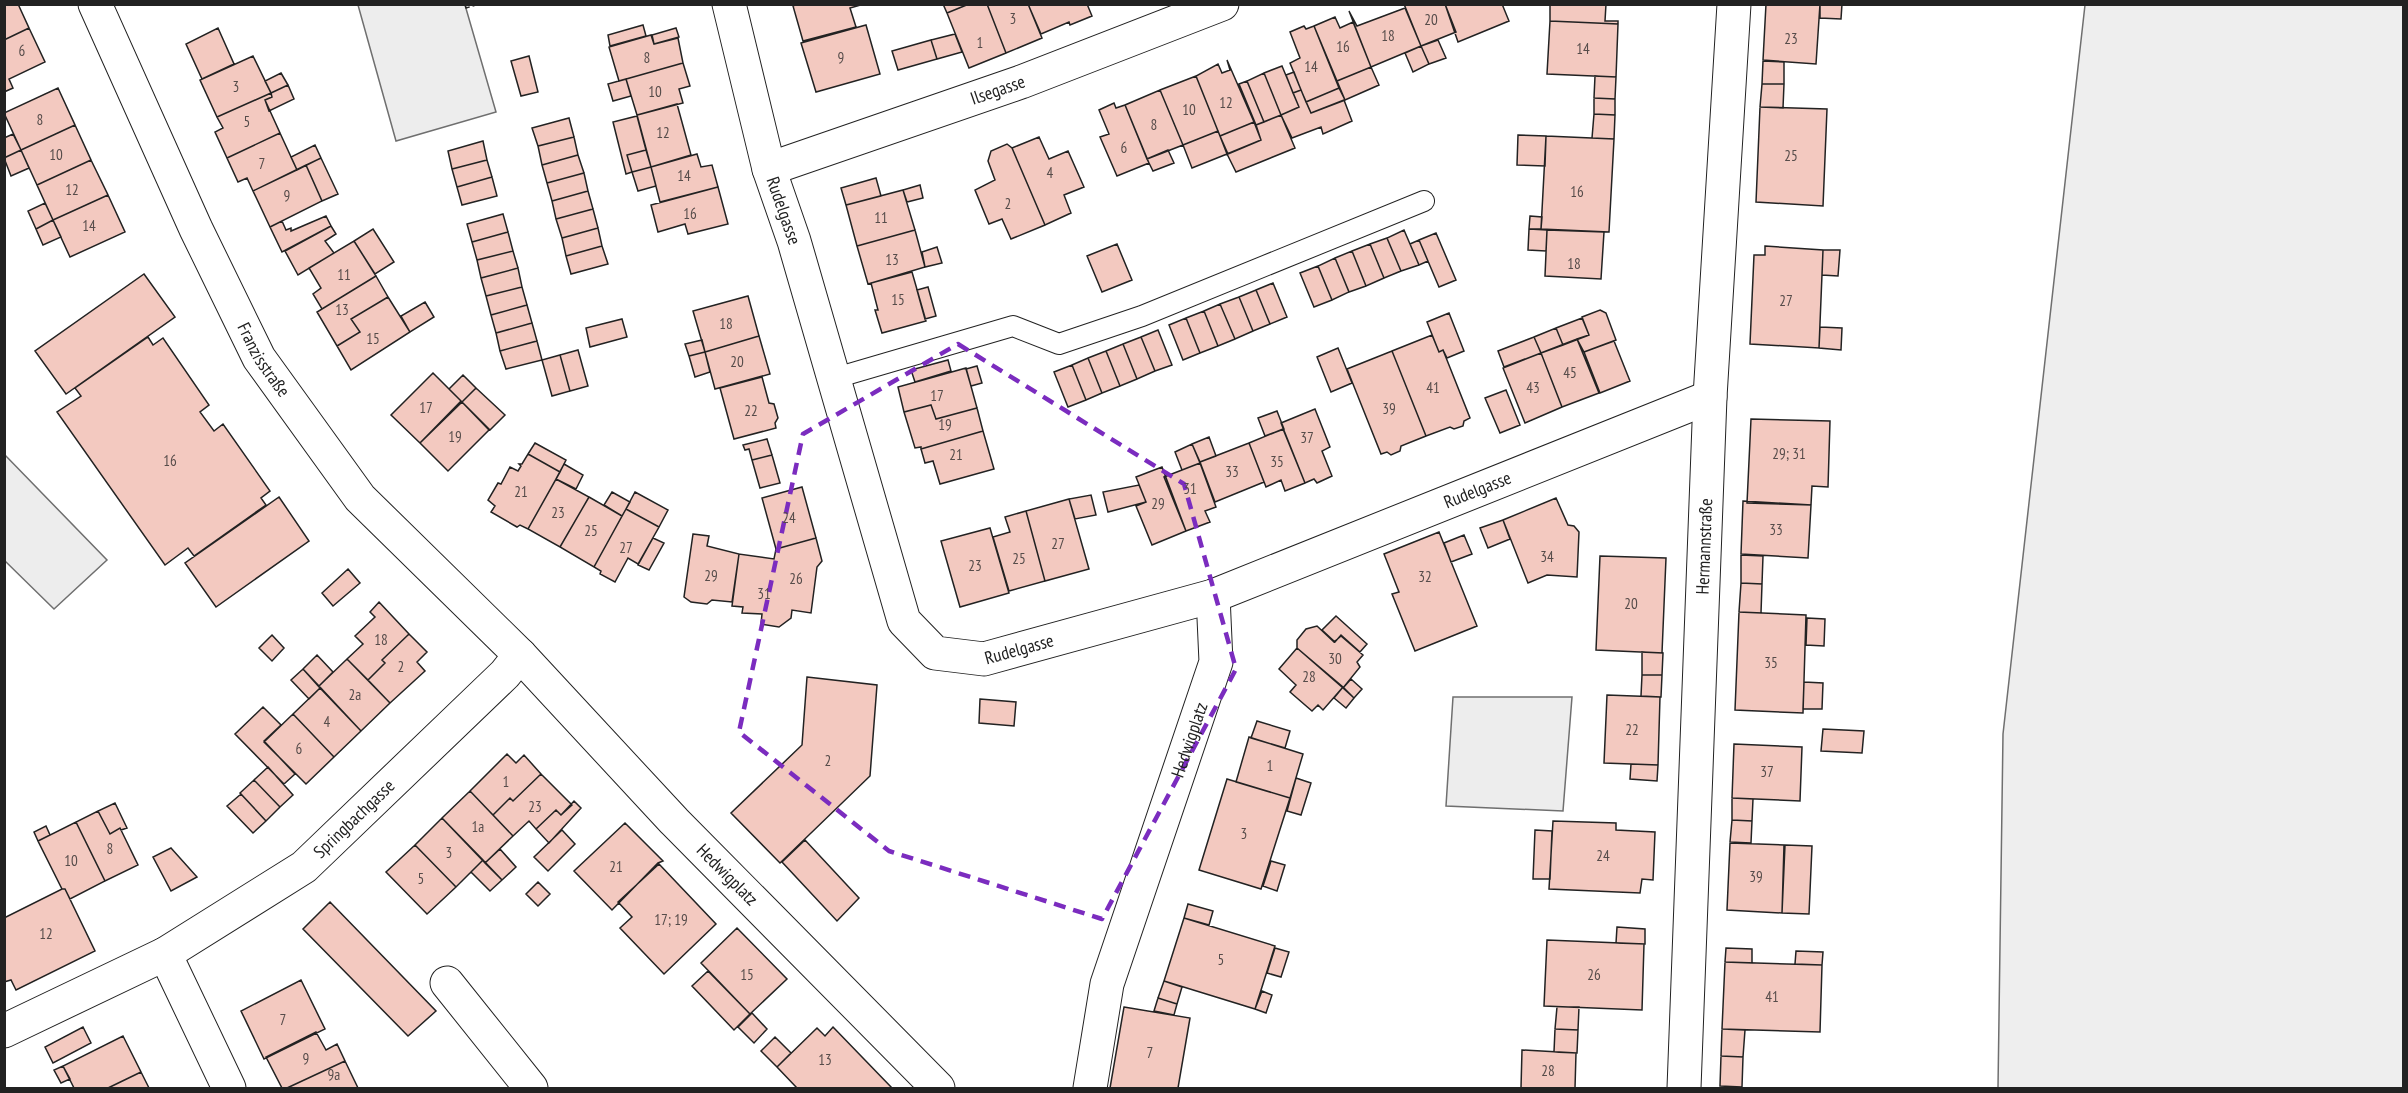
<svg xmlns="http://www.w3.org/2000/svg" width="2408" height="1093" font-family="'PT Sans Narrow',sans-serif">
<style>
.green{fill:#eee;stroke:#6f6f6f;stroke-width:1.5}
.parking{fill:#ededed;stroke:#6f6f6f;stroke-width:1.5}
.building{fill:#f3c9c0;stroke:#222;stroke-width:1.5}
.lines{fill:none;stroke-linecap:round;stroke-linejoin:round}
.lane-casing{stroke:#222;stroke-width:22}
.street-casing{stroke:#222;stroke-width:35}
.lane{stroke:#fff;stroke-width:20}
.street{stroke:#fff;stroke-width:33}
.fence{stroke:#222;stroke-width:1.5;stroke-dasharray:8 3;stroke-linecap:butt}
.marked{fill:none;stroke:#7b2cbf;stroke-width:4.5;stroke-dasharray:12 8;stroke-linejoin:round}
.labels{text-anchor:middle;stroke-width:4.5;stroke-linejoin:round;paint-order:stroke}
.number-label{font-size:15px;fill:#564c4a}
.street-label{font-size:18px;fill:#222;stroke:#fff}
</style>
<rect width="100%" height="100%" fill="#fff"/>
<path class="green" d="M2085,5h318v1083h-405l5,-354z"/>
<path class="parking" d="M358,5h107l31,107 -100,29z
M4,454l103,106 -53,49 -49,-48z
M1453,697h119l-9,114 -117,-5z"/>
<path class="building" d="M4,4h14l11,24 -25,12z
M797,4h67l-14,4 6,19 -53,14 -10,-35z
M943,4h26l-22,9z
M969,4h18l19,49 -37,15 -22,-55z
M987,4h41l14,34 -36,15z
M1028,4h59l5,12 -22,9 -1,-3 -28,12z
M1404,4h41l11,28 -35,14z
M1445,4h57l7,17 -51,21z
M1550,4h56l-1,17h13v3l-68,-3z
M1766,4h54l-4,60 -53,-4z
M1820,4h22l-1,15 -21,-1z
M1405,8l16,38 -50,21 -22,-56 8,15z
M1335,17l5,11 13,-6 18,45 -34,14 -23,-55z
M1550,21l68,3 -2,53 -69,-3z
M643,25l3,11 -36,10 -2,-11z
M866,25l14,49 -64,18 -15,-49z
M1304,26l2,3 8,-3 25,62 -33,14 -16,-39 10,-5 -10,-26z
M29,28l16,34 -36,17 4,9 -9,4v-52z
M218,28l16,36 -32,15 -16,-35z
M676,28l3,9 -25,7 -2,-9z
M955,34l7,18 -25,7 -6,-19z
M651,35l3,9 24,-6 5,25 -64,18 -10,-34z
M931,40l6,19 -39,11 -6,-19z
M1438,40l8,18 -17,6 -8,-18z
M1421,46l8,18 -16,8 -8,-19z
M253,56l18,37 -54,24 -17,-37z
M529,56l9,36 -17,4 -10,-35z
M1227,60l27,62 -34,14 -24,-60 22,-12 4,9 8,-3z
M1763,61l21,1v22h-22z
M683,63l7,23 -11,3 4,14 -46,12 -11,-36z
M1282,66l17,41 -18,8 -17,-42z
M1371,67l8,18 -34,15 -8,-19z
M1294,72l7,18 -8,3 -7,-18z
M281,73l7,12 -17,8 -6,-12z
M1264,73l17,42 -17,7 -17,-41z
M1196,76l22,55 -35,14 -23,-55z
M1595,76l21,1 -1,22 -21,-1z
M626,79l5,17 -18,5 -5,-17z
M1247,81l17,41 -8,3 -17,-41z
M1762,84h22l-1,24 -23,-1z
M288,85l6,14 -25,12 -4,-11 7,-3 -1,-4z
M58,88l17,37 -54,25 -17,-37z
M1339,88l6,12 -34,13 -5,-11z
M1160,90l23,55 -36,14 -22,-54z
M1301,90l10,23 33,-13 8,21 -29,13 -2,-7 -29,11 -11,-23 18,-8 -6,-14z
M271,93l1,4 -7,3 15,33 -53,25 -12,-26 8,-4 -6,-11z
M1594,98l21,1v16l-21,-1z
M1114,103l2,5 9,-3 24,58 -32,13 -17,-39 9,-3 -10,-24z
M677,104l14,51 -40,12 -14,-52z
M1760,107l67,2 -4,97 -67,-4z
M1594,114l21,1 -1,24 -22,-1z
M1281,115l14,33 -59,24 -9,-18 34,-14 -5,-15z
M637,116l9,34 -19,5 5,17 -6,2 -13,-52z
M569,118l5,19 -36,9 -6,-18z
M1254,122l7,18 -33,14 -8,-18z
M75,125l16,35 -54,25 -16,-35z
M1218,131l9,23 -35,14 -9,-23z
M280,133l17,37 -44,21 -6,-13 -9,4 -11,-24z
M13,134l8,16 -17,8v-20z
M1518,135l28,1 -1,30 -28,-1z
M1546,136l68,3 -5,93 -68,-3z
M574,137l4,18 -36,10 -4,-19z
M1039,137l10,22 19,-8 16,36 -20,8 7,18 -26,12 -33,-77z
M483,141l4,19 -35,9 -4,-18z
M1007,144l5,4 33,77 -34,14 -9,-20 -13,5 -14,-34 20,-10 -7,-19 3,-10z
M315,145l6,13 -24,12 -6,-13z
M21,150l8,18 -18,8 -7,-18z
M646,150l5,17 -19,5 -5,-17z
M1168,150l6,13 -21,8 -6,-12z
M697,154l4,13 11,-2 6,22 -58,15 -9,-35z
M578,155l6,18 -37,10 -5,-18z
M321,158l17,36 -16,7 -16,-36z
M91,160l17,35 -55,25 -16,-35z
M487,160l5,17 -35,10 -5,-18z
M306,165l16,36 -52,26 -17,-36z
M651,167l5,19 -18,5 -6,-19z
M584,173l4,18 -36,10 -5,-18z
M492,177l5,19 -35,9 -5,-18z
M876,178l5,18 -35,9 -5,-17z
M920,185l3,13 -16,4 -4,-12z
M718,187l10,37 -40,10 -3,-10 -27,8 -7,-27z
M903,190l12,40 -58,16 -11,-41z
M588,191l5,18 -37,10 -4,-18z
M108,195l17,37 -55,25 -17,-37z
M45,203l8,17 -17,9 -8,-18z
M593,209l5,19 -36,10 -6,-19z
M503,214l5,18 -36,10 -5,-18z
M326,216l5,10 -49,26 -12,-25 12,-6 4,9 5,-2v3z
M1530,216l12,1 -1,12h-12z
M53,220l8,17 -18,8 -7,-16z
M331,226l5,8 -11,7 9,12 -36,22 -13,-24z
M598,228l4,18 -36,10 -4,-18z
M373,229l21,33 -19,12 -21,-33z
M1529,229l18,1 -1,21 -18,-1z
M915,230l10,37 -57,17 -11,-38z
M1404,230l15,35 -18,6 -14,-33z
M1547,230l57,2 -3,47 -56,-3z
M508,232l5,19 -36,9 -5,-18z
M1436,233l20,47 -17,7 -20,-47z
M1387,238l14,33 -17,7 -14,-34z
M1419,240l9,21 -9,4 -9,-21z
M354,241l22,35 -54,33 -9,-15 8,-6 -12,-20z
M1117,244l15,36 -30,12 -15,-36z
M1370,244l14,34 -18,8 -14,-35z
M602,246l6,18 -37,10 -5,-18z
M1765,246l58,4 -4,98 -69,-4 4,-89h11z
M937,247l5,16 -17,4 -3,-15z
M1823,250h17l-2,26 -16,-1z
M513,251l5,17 -37,10 -4,-18z
M1352,251l14,35 -17,6 -14,-34z
M1335,258l14,34 -17,8 -14,-34z
M1318,266l14,34 -18,7 -14,-34z
M518,268l4,19 -36,9 -5,-18z
M912,272l14,49 -44,12 -7,-23h3l-7,-27z
M144,274l31,43 -109,77 -31,-43z
M376,276l12,21 -37,22 9,13 -23,14 -20,-34z
M1273,283l14,34 -17,7 -14,-34z
M522,287l5,18 -36,10 -5,-19z
M928,287l8,29 -11,3 -8,-29z
M1256,290l14,34 -17,7 -14,-34z
M748,296l11,40 -54,16 -12,-41z
M388,297l22,35 -59,38 -14,-24 23,-14 -9,-13z
M1239,297l14,34 -18,8 -15,-35z
M425,302l9,15 -24,15 -9,-16z
M1220,304l15,35 -17,7 -14,-35z
M527,305l5,18 -36,10 -5,-18z
M1600,310l6,3 10,27 -32,12 -7,-13 12,-4 -7,-18z
M1204,311l14,35 -18,7 -14,-35z
M1449,313l15,38 -17,7 -4,-8 -4,2 -12,-30z
M1186,318l14,35 -17,7 -14,-35z
M1582,318l7,17 -26,10 -7,-17z
M622,319l5,18 -37,10 -4,-19z
M532,323l5,18 -37,10 -4,-18z
M1820,327l22,1 -1,22 -22,-2z
M1556,328l7,17 -22,8 -7,-16z
M1158,330l14,35 -17,6 -14,-34z
M1432,335l7,17 4,-2 27,68 -6,3 -1,5 -9,3 -4,-2 -24,9 -34,-85z
M759,336l11,38 -55,15 -10,-37z
M148,337l5,8 10,-7 46,67 -9,7 14,19 9,-7 47,67 -9,7 5,7 -72,51 -6,-8 -23,17 -108,-153 24,-16 -6,-8z
M1141,337l14,34 -18,8 -14,-35z
M1534,337l7,16 -37,14 -6,-16z
M1577,339l22,54 -37,14 -21,-54z
M702,340l3,12 -16,4 -4,-12z
M537,341l5,19 -36,9 -6,-18z
M1614,341l16,40 -30,12 -16,-41z
M1123,344l14,35 -17,7 -14,-35z
M1338,348l14,35 -21,9 -14,-35z
M578,350l10,36 -18,5 -10,-36z
M1106,351l14,35 -18,7 -14,-35z
M1392,351l34,85 -25,10 -1,5 -9,4 -4,-3 -6,2 -34,-85z
M705,352l5,20 -15,5 -6,-21z
M1541,353l21,54 -37,16 -22,-55z
M560,355l10,36 -18,5 -10,-36z
M1088,358l14,35 -16,7 -14,-35z
M948,360l3,11 -36,11 -4,-12z
M1072,365l14,35 -18,7 -14,-35z
M977,366l5,17 -11,3 -5,-17z
M966,368l11,40 -41,11 -5,-14 -27,7 -6,-25z
M433,373l29,29 -42,41 -29,-28z
M463,375l13,13 -14,14 -13,-13z
M762,377l7,26 5,1 4,14 -3,5 1,5 -42,11 -14,-51z
M476,388l29,27 -15,15 -28,-28z
M1506,390l14,35 -20,8 -15,-35z
M461,401l28,29 -41,41 -28,-28z
M931,405l5,14 41,-11 6,23 -62,18v-2l-6,1 -11,-36z
M1315,409l15,38 -8,4 10,25 -15,7 -3,-4 -9,4 -24,-60z
M1277,411l7,18 -19,7 -7,-18z
M1751,419l79,2 -2,66 -16,-1 -1,19 -64,-2z
M1283,429l22,54 -20,8 -4,-11 -15,7 -17,-44z
M983,431l11,38 -54,15 -7,-23 -8,2 -4,-14z
M1209,437l7,19 -16,6 -8,-18z
M767,439l5,16 -20,5 -3,-11 -4,1 -2,-5z
M535,443l31,17 -6,12 -32,-18z
M1249,443l15,39 -49,20 -15,-40z
M1192,444l8,19 -18,7 -7,-18z
M528,454l32,18 -32,57 -8,-4 -3,2 -26,-15 4,-6 -7,-6 10,-17 3,1 9,-17 8,4 3,-5 -2,-2h3z
M772,455l8,28 -20,5 -8,-28z
M1200,463l16,44 -11,4 5,11 -24,9 -22,-54z
M564,464l19,11 -7,14 -20,-10z
M1162,467l24,64 -34,14 -16,-39 10,-4 -10,-25z
M556,479l33,18 -29,50 -32,-18z
M1139,485l7,17 -38,10 -5,-20z
M802,487l14,51 -40,11 -14,-51z
M612,492l18,10 -8,14 -18,-11z
M635,492l33,18 -9,17 -33,-18z
M1091,495l5,20 -21,4 -6,-20z
M279,497l30,44 -93,66 -31,-44z
M589,497l33,19 -28,51 -34,-20z
M1556,498l12,27 6,1 5,6 -2,45 -30,-2 -19,8 -25,-63z
M1069,499l20,70 -44,12 -19,-70z
M1743,501l68,4 -3,53 -67,-4z
M626,509l33,18 -21,37 -10,-6 -13,24 -15,-8 1,-3 -7,-4z
M1026,511l19,70 -36,10 -16,-54 17,-5 -5,-15z
M1503,520l7,19 -22,9 -8,-20z
M990,528l19,65 -49,14 -19,-66z
M1439,532l38,94 -62,25 -23,-57 7,-2 -15,-38z
M693,534l16,2 -2,10 32,8 -7,48 -20,-2 -5,4 -16,-2 -7,-5z
M1464,535l8,19 -21,8 -7,-19z
M653,538l11,5 -15,27 -11,-5z
M816,538l6,23 -5,6 -6,46 -19,-3 -1,8 -12,9 -18,-3 1,-10 -20,-1 1,-6 -11,-1 7,-52 35,5 2,-10z
M1741,555l22,1 -1,28 -21,-1z
M1600,556l66,2 -4,95 -66,-3z
M348,569l12,14 -27,23 -11,-13z
M1741,583l21,1 -1,29 -22,-1z
M379,602l30,32 -27,26 3,3 -17,17 -21,-21 16,-15 -8,-8 20,-19 -5,-5z
M1739,612l67,3 -3,98 -68,-3z
M1336,616l31,28 -7,8 -19,-17 -6,7 -13,-12z
M1807,618l18,1 -1,27 -18,-1z
M1317,626l17,16 7,-6 22,19 -6,7 3,5 -17,21 -46,-40v-8l9,-11z
M409,634l18,18 -10,10 8,9 -35,32 -22,-23 17,-17 -3,-3z
M272,635l12,13 -12,13 -13,-13z
M1297,648l46,39 -20,23 -5,-5 -6,6 -22,-19 6,-7 -17,-16z
M1642,652l21,1 -1,22h-20z
M317,655l16,17 -14,14 -16,-17z
M347,659l43,44 -29,28 -42,-45z
M303,669l17,19 -11,11 -18,-19z
M1642,675h20l-1,22 -20,-1z
M807,677l70,8 -7,91 -90,87 -49,-50 71,-68z
M1351,679l11,10 -8,9 -11,-10z
M1804,682l19,1 -1,26h-19z
M1343,687l11,11 -8,10 -12,-10z
M320,688l41,43 -27,26 -41,-43z
M1607,695l53,2 -2,68 -54,-2z
M980,699l36,3 -2,24 -35,-3z
M263,707l18,18 -17,16 31,33 -11,10 -49,-50z
M293,714l41,43 -28,27 -42,-42z
M1257,721l33,10 -5,17 -34,-10z
M1823,729l41,2 -2,22 -41,-2z
M1249,737l54,17 -13,44 -54,-16z
M1734,744l68,3 -2,54 -68,-3z
M507,754l9,9 8,-8 17,19 -28,27 -3,-3 -17,17 -23,-24z
M1631,764l27,1 -1,16 -27,-2z
M268,767l25,28 -13,12 -26,-27z
M541,774l31,31 -11,10 -5,-5 -20,19 -7,-8 -16,15 -20,-21 17,-17 3,3z
M1296,778l15,5 -10,32 -14,-4z
M1227,779l63,19 -29,91 -62,-19z
M254,780l26,27 -14,14 -26,-28z
M470,791l43,45 -28,27 -43,-45z
M241,794l25,27 -13,12 -26,-27z
M1732,798l21,1 -1,22 -20,-1z
M574,801l7,7 -32,35 -13,-14 20,-19 5,5z
M115,803l12,25 -6,2 -1,-2 -10,6 -12,-23z
M98,811l12,23 10,-6 1,2 17,35 -33,16 -29,-59z
M442,818l41,42 -27,27 -41,-42z
M1732,820l20,1 -1,22 -21,-1z
M1553,821l63,2v7l39,2 -2,48 -11,-1 -2,14 -91,-4z
M76,822l29,59 -35,18 -5,-10h-3l-24,-48z
M625,823l38,38 -5,2 -46,47 -38,-39z
M46,826l4,9 -12,6 -4,-9z
M562,830l13,14 -27,27 -14,-14z
M1535,830l17,1 -2,48h-17z
M805,840l54,58 -22,23 -55,-59z
M1730,843l54,2 -2,68 -55,-3z
M415,845l41,42 -29,27 -41,-42z
M1785,845l27,1 -3,68 -27,-1z
M171,848l26,29 -26,14 -18,-34z
M500,849l16,18 -14,13 -17,-17z
M483,860l19,20 -12,11 -19,-19z
M1271,861l14,4 -8,26 -14,-5z
M659,864l57,60 -52,50 -44,-46 12,-11 -14,-15z
M538,882l12,12 -12,12 -12,-12z
M62,889h3l30,62 -79,39 -5,-10 -7,2v-64z
M330,902l106,109 -28,25 -105,-107z
M1188,904l25,7 -4,14 -25,-7z
M1184,918l91,28 -20,63 -91,-28z
M1617,927l28,2v15l-29,-1z
M737,928l50,51 -37,35 -49,-51z
M1547,940l97,4 -2,66 -98,-4z
M1275,948l14,4 -8,25 -14,-4z
M1726,948l26,1v14l-27,-1z
M1796,951l27,1 -1,13 -27,-1z
M1725,962l97,3 -2,67 -98,-3z
M708,971l42,43 -16,16 -42,-44z
M301,980l24,49 -61,30 -23,-48z
M1164,981l18,6 -5,17 -19,-6z
M1262,991l10,4 -6,18 -11,-4z
M1158,998l19,6 -3,11 -20,-4z
M1124,1007l66,11 -12,70h-68z
M1557,1007h22l-1,23 -23,-1z
M752,1013l15,16 -13,14 -16,-16z
M83,1027l8,16 -38,20 -8,-16z
M833,1027l59,61h-95l-20,-21 40,-39 8,8z
M1555,1029l23,1 -1,23 -23,-1z
M1722,1029l23,1 -2,27 -22,-1z
M316,1032l10,18 11,-6 8,17 -58,27h-5l-16,-31z
M123,1036l18,36 -33,16h-34l-11,-22z
M775,1037l16,16 -14,14 -16,-16z
M1522,1050l54,3 -1,35h-54z
M1721,1056l22,1 -1,30 -22,-1z
M345,1061l13,27h-71z
M63,1066l7,13 -9,4 -7,-13z
M141,1072l8,16h-41z"/>
<g class="lines">
<g class="lane-casing">
<path id="lane" d="M832,379l181,-53 46,18 83,-28 282,-115"/>
</g>
<g class="street-casing">
<g id="street">
<path id="s1" d="M95,4l101,225 63,129 101,140 160,157 154,166 264,267"/>
<path id="s2" d="M729,4l40,165 25,72 110,380 31,32 49,6 229,-63 497,-199"/>
<path id="s3" d="M769,169l252,-87 201,-78"/>
<path d="M165,954l64,134"/>
<path d="M447,983l84,105"/>
<path id="s4" d="M4,1031l161,-77 139,-87 201,-193 15,-19"/>
<path id="s5" d="M1090,1088l17,-104 109,-322 -3,-66"/>
<path id="s6" d="M1684,1088l26,-691 24,-393"/>
</g>
</g>
<use href="#lane" class="lane"/>
<use href="#street" class="street"/>
<path class="fence" d="M465,4l1,4 13,-4"/>
</g>
<path class="marked" d="M958,344l226,140 52,185 -134,250 -213,-68 -150,-119 64,-298z"/>
<g class="labels">
<g class="number-label">
<text x="1013" y="24">3</text>
<text x="1431" y="25">20</text>
<text x="1388" y="41">18</text>
<text x="1791" y="44">23</text>
<text x="980" y="48">1</text>
<text x="1343" y="52">16</text>
<text x="1583" y="54">14</text>
<text x="22" y="56">6</text>
<text x="647" y="63">8</text>
<text x="841" y="63">9</text>
<text x="1311" y="72">14</text>
<text x="236" y="92">3</text>
<text x="655" y="97">10</text>
<text x="1226" y="108">12</text>
<text x="1189" y="115">10</text>
<text x="40" y="125">8</text>
<text x="247" y="127">5</text>
<text x="1154" y="130">8</text>
<text x="663" y="138">12</text>
<text x="1124" y="153">6</text>
<text x="56" y="160">10</text>
<text x="1791" y="161">25</text>
<text x="262" y="169">7</text>
<text x="1050" y="178">4</text>
<text x="684" y="181">14</text>
<text x="72" y="195">12</text>
<text x="1577" y="197">16</text>
<text x="287" y="201">9</text>
<text x="1008" y="209">2</text>
<text x="690" y="219">16</text>
<text x="881" y="223">11</text>
<text x="89" y="231">14</text>
<text x="892" y="265">13</text>
<text x="1574" y="269">18</text>
<text x="344" y="280">11</text>
<text x="898" y="305">15</text>
<text x="1786" y="306">27</text>
<text x="342" y="315">13</text>
<text x="726" y="329">18</text>
<text x="373" y="344">15</text>
<text x="737" y="367">20</text>
<text x="1570" y="378">45</text>
<text x="1433" y="393">41</text>
<text x="1533" y="393">43</text>
<text x="937" y="401">17</text>
<text x="426" y="413">17</text>
<text x="1389" y="414">39</text>
<text x="751" y="416">22</text>
<text x="945" y="430">19</text>
<text x="455" y="442">19</text>
<text x="1307" y="443">37</text>
<text x="1789" y="459">29; 31</text>
<text x="956" y="460">21</text>
<text x="170" y="466">16</text>
<text x="1277" y="467">35</text>
<text x="1232" y="477">33</text>
<text x="1190" y="494">31</text>
<text x="521" y="497">21</text>
<text x="1158" y="509">29</text>
<text x="558" y="518">23</text>
<text x="789" y="523">24</text>
<text x="1776" y="535">33</text>
<text x="591" y="536">25</text>
<text x="1058" y="549">27</text>
<text x="626" y="553">27</text>
<text x="1547" y="562">34</text>
<text x="1019" y="564">25</text>
<text x="975" y="571">23</text>
<text x="711" y="581">29</text>
<text x="1425" y="582">32</text>
<text x="796" y="584">26</text>
<text x="764" y="599">31</text>
<text x="1631" y="609">20</text>
<text x="381" y="645">18</text>
<text x="1335" y="664">30</text>
<text x="1771" y="668">35</text>
<text x="401" y="672">2</text>
<text x="1309" y="682">28</text>
<text x="355" y="700">2a</text>
<text x="327" y="727">4</text>
<text x="1632" y="735">22</text>
<text x="299" y="754">6</text>
<text x="828" y="766">2</text>
<text x="1270" y="771">1</text>
<text x="1767" y="777">37</text>
<text x="506" y="787">1</text>
<text x="535" y="812">23</text>
<text x="478" y="832">1a</text>
<text x="1244" y="839">3</text>
<text x="110" y="854">8</text>
<text x="449" y="858">3</text>
<text x="1603" y="861">24</text>
<text x="71" y="866">10</text>
<text x="616" y="872">21</text>
<text x="1756" y="882">39</text>
<text x="421" y="884">5</text>
<text x="671" y="925">17; 19</text>
<text x="46" y="939">12</text>
<text x="1221" y="965">5</text>
<text x="747" y="980">15</text>
<text x="1594" y="980">26</text>
<text x="1772" y="1002">41</text>
<text x="283" y="1025">7</text>
<text x="1150" y="1058">7</text>
<text x="306" y="1064">9</text>
<text x="825" y="1065">13</text>
<text x="1548" y="1076">28</text>
<text x="334" y="1080">9a</text>
</g>
<g class="street-label">
<text dy="6" stroke="none"><textPath href="#s3" startOffset="242">Ilsegasse</textPath></text>
<text dy="6" stroke="none"><textPath href="#s2" startOffset="214">Rudelgasse</textPath></text>
<text dy="6" stroke="none"><textPath href="#s1" startOffset="394">Franzisstraße</textPath></text>
<text dy="6" stroke="none"><textPath href="#s2" startOffset="1258">Rudelgasse</textPath></text>
<text dy="6" stroke="none"><textPath href="#s6" startOffset="542">Hermannstraße</textPath></text>
<text dy="6" stroke="none"><textPath href="#s2" startOffset="772">Rudelgasse</textPath></text>
<text dy="6" stroke="none"><textPath href="#s5" startOffset="363">Hedwigplatz</textPath></text>
<text dy="6" stroke="none"><textPath href="#s4" startOffset="412">Springbachgasse</textPath></text>
<text dy="6" stroke="none"><textPath href="#s1" startOffset="1089">Hedwigplatz</textPath></text>
</g>
</g>
<rect width="2408" height="1093" fill="none" stroke="#222222" stroke-width="12"/>
</svg>
